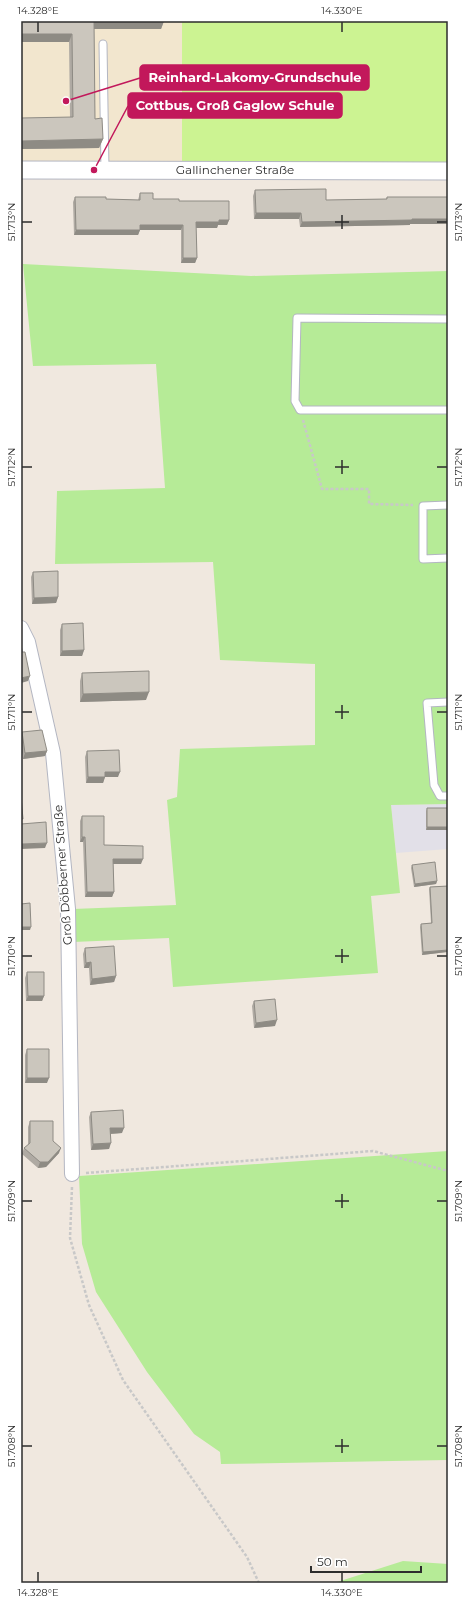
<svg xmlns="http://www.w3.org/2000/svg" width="469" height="1604" font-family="Montserrat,sans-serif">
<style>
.industrial{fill:#e2e0e8}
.education{fill:#f2e6ce}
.green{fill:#b6eb97}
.pitch{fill:#ccf392}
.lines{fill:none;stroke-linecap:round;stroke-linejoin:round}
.service-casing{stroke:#b3b6c2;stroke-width:9}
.minor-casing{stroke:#b3b6c2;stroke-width:16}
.tertiary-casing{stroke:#b3b6c2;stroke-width:19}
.path{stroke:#c8c8c8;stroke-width:2.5;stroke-dasharray:3 2;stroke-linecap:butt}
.service{stroke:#fff;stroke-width:7}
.minor{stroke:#fff;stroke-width:14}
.tertiary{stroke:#fff;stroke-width:17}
.wall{fill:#afaaa3}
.shaded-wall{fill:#8e8b84}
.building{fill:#cbc6bd;stroke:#8e8b84}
.ticks{fill:none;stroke:#2d2d2d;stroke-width:1.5}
.labels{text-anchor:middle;stroke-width:3;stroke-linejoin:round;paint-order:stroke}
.street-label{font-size:12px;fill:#2d2d2d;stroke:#fff}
.leader{fill:none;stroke:#c2185b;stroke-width:1.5}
.callout-dot{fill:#c2185b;stroke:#fff;stroke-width:1.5}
.callout{fill:#c2185b;stroke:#c2185b;stroke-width:1.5}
.callout-label{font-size:13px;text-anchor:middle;font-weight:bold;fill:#fff}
.neatline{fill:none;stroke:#2d2d2d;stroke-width:1.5}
.ticks-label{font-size:10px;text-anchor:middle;fill:#2d2d2d}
</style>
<rect width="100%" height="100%" fill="#f0e8df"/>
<path class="industrial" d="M448,804v45l-52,4 -5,-48z"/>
<path class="education" d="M21,21h161v141l-161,1z"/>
<path class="green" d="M23,264l228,12 197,-5v533l-57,1 9,88 -29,3 7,77 -205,14 -4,-49 -96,4v-33l103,-4 -9,-105 10,-3 3,-48 135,-4v-81l-95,-4 -7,-98 -158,2 2,-73 108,-3 -9,-124 -123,2z
M448,1151v309l-227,4 -1,-12 -26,-18 -47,-62 -51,-80 -14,-48 -3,-68z
M403,1561l45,3v19h-114z"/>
<path class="pitch" d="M182,21h266v143l-266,-2z"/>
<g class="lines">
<g class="service-casing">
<path id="service" d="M103,44l2,126
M448,319l-151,-1 -2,83 5,9h148
M448,505l-25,1v53l25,-1
M448,702l-21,1 7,82 6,11h8"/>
</g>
<g class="minor-casing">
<path id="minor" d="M21,628l7,14 25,111 15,156 4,265"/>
</g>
<g class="tertiary-casing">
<path id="tertiary" d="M21,170l427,1"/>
</g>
<path class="path" d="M303,420l19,69h47v15l44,1
M86,1173l287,-22 75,20
M72,1187l-2,51 19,67 34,75 124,177 12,26"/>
<use href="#service" class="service"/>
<use href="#minor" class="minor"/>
<use href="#tertiary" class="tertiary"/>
</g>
<path class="wall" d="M21,21h143l-3,8h-67l1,90 8,20 -4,9 -78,1v-31h49l-1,-76h-48z
M255,190l71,10 60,-1 1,-2h61v27h-38v1l-110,2 -1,-8h-45l-1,-23z
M140,193l13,6 26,2 50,19 -2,5h-9l-1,3h-21l1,30 -2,5h-14v-33h-41l-2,5h-64l-1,-33 2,-5 31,2 32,1z
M33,572l25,25 -2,6 -24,1 -1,-27z
M62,624l22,26 -2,6h-22v-26z
M82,673l64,27 -66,2v-21z
M22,732l25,19 -2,5 -22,3 -2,-15v-9z
M87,751l31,26h-13l-2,6h-17l-1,-26z
M427,808h21l-22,22v-19z
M82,816l22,29 37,19h-28l1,28 -2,5h-27l-2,-55h-3v-21z
M412,865l25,16 -1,3 -22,3 -3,-19z
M448,886v54l-1,12 -25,3 -2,-28 1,-3 10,-1 -2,-34 1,-2z
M85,948l31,28 -2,6 -24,3 -1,-17h-5l-1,-14z
M27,972l17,24 -2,5h-16l-1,-23z
M254,1001l21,25 -21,2 -2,-22z
M27,1049l20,34h-22v-28z
M91,1112l31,21 -11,1 -2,15 -18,1 -2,-33z
M30,1121l23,20 6,12 -13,14 -8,1 -16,-14 2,-6 4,-3v-18z"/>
<path class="shaded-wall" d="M94,21h70l-3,8h-70z
M21,34h51l-3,8h-48z
M103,139l-4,9 -78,1v-8z
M256,213h45l-2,6h-45z
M412,219h36v5h-38v1l-110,2 2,-5z
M219,220h10l-2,5h-9l-1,3h-23l2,-6z
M140,225h43l-2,5h-43z
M76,230h64l-2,5h-64z
M183,258h14l-2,5h-14z
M58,597l-2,6 -24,1 2,-6z
M84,650l-2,6h-22l2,-5z
M30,676l-2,5 -7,2v-5z
M149,692l-3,8 -66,2 3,-8z
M47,751l-2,5 -22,3 2,-6z
M105,772h15l-2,5h-13l-2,6h-17l2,-6z
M427,827h21v3h-22z
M82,837h3l-2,5h-3z
M47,843l-2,5 -24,1v-5z
M113,859h30l-2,5h-30z
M437,881l-1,3 -22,3 1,-3z
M87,892h27l-2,5h-27z
M21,927h10l-1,3h-9z
M448,950l-1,2 -25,3 1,-3z
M91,962l-2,6h-5l2,-5z
M116,976l-2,6 -24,3 2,-6z
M28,996h16l-2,5h-16z
M277,1020l-2,6 -21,2 2,-5z
M27,1078h22l-2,5h-22z
M110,1128h14l-2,5 -14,1z
M111,1143l-2,6 -18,1 2,-6z
M61,1148l-2,5 -13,14 -8,1 2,-6z"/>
<path class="building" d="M21,21h73l1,98 7,-1 1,21 -82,2v-23l52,-1 -1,-83h-51z
M326,189v11l61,-1v-2h61v22h-36v1l-110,2 -1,-9h-45l-1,-23z
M140,193h13v6h26v2h50v19h-10v2h-23l1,36h-14v-33h-43v5h-64l-1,-33h31v2l34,1z
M58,571v26l-24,1 -1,-26z
M83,623l1,27 -22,1v-27z
M21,652h4l5,24 -9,2z
M149,671v21l-66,2 -1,-21z
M42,730l5,21 -22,2 -3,-21z
M119,750l1,22h-15v5h-17l-1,-26z
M21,797l2,22h-2z
M427,808h21v19h-21z
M82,816h22v29l39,1v13h-30l1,33h-27l-2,-55h-3z
M46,822l1,21 -26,1v-20z
M435,862l2,19 -22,3 -3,-19z
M448,886v64l-25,2 -2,-28 11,-1 -2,-36z
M30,903l1,24h-10v-23z
M114,946l2,30 -24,3 -1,-17 -5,1 -1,-15z
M27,972h17v24h-16z
M275,999l2,21 -21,3 -2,-22z
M27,1049h22v29h-22z
M123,1110l1,18h-14l1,15 -18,1 -2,-32z
M30,1121h23v20l8,7 -13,14h-8l-16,-14 6,-5z"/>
<path class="ticks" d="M38,22v10M342,22v10M342,215v14M22,222h10M335,222h14M437,222h10M342,460v14M22,467h10M335,467h14M437,467h10M342,705v14M22,712h10M335,712h14M437,712h10M342,949v14M22,956h10M335,956h14M437,956h10M342,1194v14M22,1201h10M335,1201h14M437,1201h10M342,1439v14M22,1446h10M335,1446h14M437,1446h10M38,1572v10M342,1572v10"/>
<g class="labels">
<g class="street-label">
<text x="235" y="174">Gallinchener Straße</text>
<text transform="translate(63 875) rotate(-94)" y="4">Groß Döbberner Straße</text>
</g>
</g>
<path class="leader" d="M66 101L140 78M94 170L128 106"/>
<g class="callout-dot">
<circle cx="66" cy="101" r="4"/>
<circle cx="94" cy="170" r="4"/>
</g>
<g class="callout">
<rect x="140" y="65" width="229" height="25" rx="4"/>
<rect x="128" y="93" width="214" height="25" rx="4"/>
</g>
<g class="callout-label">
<text x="255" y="82">Reinhard-Lakomy-Grundschule</text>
<text x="235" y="110">Cottbus, Groß Gaglow Schule</text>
</g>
<rect width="469" height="1604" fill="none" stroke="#ffffff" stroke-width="44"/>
<path d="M311 1566v6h110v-6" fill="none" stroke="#2d2d2d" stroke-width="2"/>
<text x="317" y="1566" font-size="12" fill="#2d2d2d" stroke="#ffffff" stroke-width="3" paint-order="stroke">50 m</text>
<rect x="22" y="22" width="425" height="1560" class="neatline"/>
<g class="ticks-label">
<text x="38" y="14">14.328°E</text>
<text x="342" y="14">14.330°E</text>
<text transform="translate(11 222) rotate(-90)" y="4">51.713°N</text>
<text transform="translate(458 222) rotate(-90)" y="4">51.713°N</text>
<text transform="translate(11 467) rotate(-90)" y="4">51.712°N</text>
<text transform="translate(458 467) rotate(-90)" y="4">51.712°N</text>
<text transform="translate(11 712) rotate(-90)" y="4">51.711°N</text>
<text transform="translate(458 712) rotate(-90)" y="4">51.711°N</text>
<text transform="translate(11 956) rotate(-90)" y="4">51.710°N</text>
<text transform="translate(458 956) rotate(-90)" y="4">51.710°N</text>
<text transform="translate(11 1201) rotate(-90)" y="4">51.709°N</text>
<text transform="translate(458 1201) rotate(-90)" y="4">51.709°N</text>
<text transform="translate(11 1446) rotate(-90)" y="4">51.708°N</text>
<text transform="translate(458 1446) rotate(-90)" y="4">51.708°N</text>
<text x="38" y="1596">14.328°E</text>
<text x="342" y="1596">14.330°E</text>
</g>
</svg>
